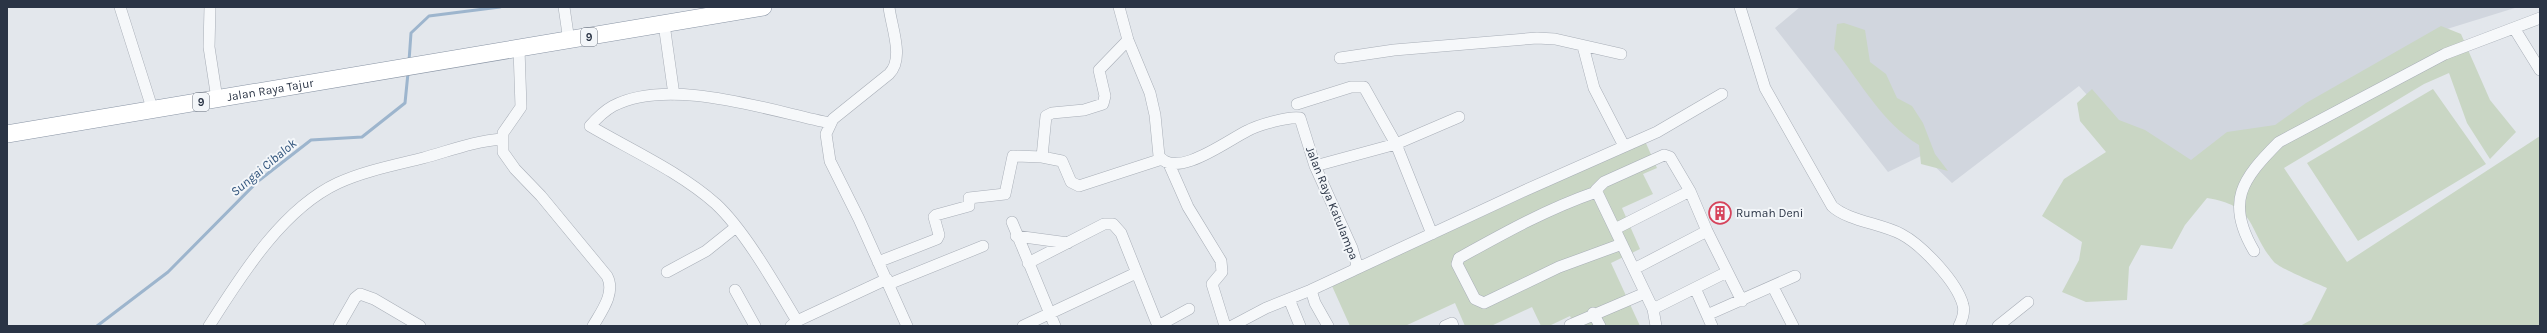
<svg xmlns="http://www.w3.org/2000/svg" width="2547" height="333" font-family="Karla,sans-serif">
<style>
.built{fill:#d1d6de}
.green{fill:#c9d6c4}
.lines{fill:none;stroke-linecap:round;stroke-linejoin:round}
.stream{stroke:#9db5cd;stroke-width:3}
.minor-casing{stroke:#a8aeb7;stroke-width:12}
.highway-casing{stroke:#8994a4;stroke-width:18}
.minor{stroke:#f6f8fa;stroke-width:11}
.highway{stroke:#fff;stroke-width:17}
.labels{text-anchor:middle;stroke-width:4;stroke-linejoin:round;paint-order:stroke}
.shield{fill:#f3f6f9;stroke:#666e7b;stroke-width:1}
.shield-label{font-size:11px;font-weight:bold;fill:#2a3445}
.street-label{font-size:12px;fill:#2a3445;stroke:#f3f6f9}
.poi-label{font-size:12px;fill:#2a3445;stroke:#f3f6f9;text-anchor:start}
.water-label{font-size:13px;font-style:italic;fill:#31547c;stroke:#f3f6f9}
</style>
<rect width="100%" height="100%" fill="#e3e7ec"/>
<path class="built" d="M1800,7h718l-71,22 -178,106 -104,47 -86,-96 -127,97 -29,-28 -35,17 -113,-144z"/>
<path class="green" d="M1844,23l21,7 5,32 16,12 11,24 15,8 11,17 12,31 13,17 -27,-7 -2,-19c-37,-22 -59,-64 -85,-96l3,-25z
M2441,26l20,8 29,66 26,32 -26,27 -23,-36 -18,-50 -25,11 -140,84 63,94 193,-126v190h-240l11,-6 16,-32c-11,-5 -46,-19 -53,-26 -27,-32 -16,-56 -67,-64l-22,27 -13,24 -31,-4 -12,22 -2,33 -41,2 -24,-10 17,-32 3,-18 -40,-26 22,-37 42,-27 -26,-31 -3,-18 15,-14 27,31 26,10 46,30 36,-28 48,-7 31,-22z
M2433,89l53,75 -128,77 -51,-78z
M1645,141l12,27 -14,6 10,20 -31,14 18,41 -29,14 29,63h-65l-5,-10 -21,10h-8l-9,-19 -41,19h-26l-10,-23 -50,23h-55l-18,-40z"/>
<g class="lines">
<path class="stream" d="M409,61l2,-28 18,-17 71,-9
M97,326l71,-54 89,-90 54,-42 51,-3 43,-34 3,-30"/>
<g class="minor-casing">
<path id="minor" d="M120,7l33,104
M210,7l-1,40 8,52
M564,7l5,34
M889,7c2,19 16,52 0,67l-56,45 -7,15 4,27 29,58 48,107
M1119,7l9,33 22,53 5,22 4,41c17,24 69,-16 88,-25 11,-6 42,-15 53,-13l15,48 37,82 5,17 -3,5 -43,20 4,13 13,23
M1740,7l25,81 67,118c14,14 50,18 69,28 21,11 56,48 62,71 2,7 -1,15 -4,21
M664,24l10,71
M2514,28l26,42
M1128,40l-29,30 6,26 -2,8 -19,6 -32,3 -6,3 -4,41 20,4 9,21 8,4 83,-27
M1583,46l11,42 30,58
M519,49l2,58 -18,26v19l12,17 26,27 66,80c9,17 -6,36 -14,50
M1340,58l54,-8 143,-12 18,1 66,15
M1297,104l54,-17h13l32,57 36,90
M1169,164l19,43 33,54 1,11 -10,12 13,42
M1315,166l81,-22 63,-27
M1596,192c-49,17 -92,41 -137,66l-2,6 18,35 9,4 75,-36 63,-23
M1012,222l43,104
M1615,229l75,-38
M1016,236l52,7
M2254,251c-29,-49 -12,-72 25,-109l166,-88 95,-36
M878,262l59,-23 2,-4 -5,-18 2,-2 33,-9v-8l36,-4 8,-38 29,1
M1028,263l76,-39h9l8,9 37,93
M1356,269l170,-79 131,-58 65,-38
M1634,269l73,-38
M667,272l39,-21 30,-24
M889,284l94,-38
M1773,287l20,39
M1695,288l32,-16
M735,290l20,36
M1289,299l11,27
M1653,309l42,-21 17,38
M1593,313l7,13
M1707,315l88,-39
M797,321c-21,-35 -52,-90 -81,-117 -36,-32 -85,-54 -126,-78 7,-8 14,-15 23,-20 57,-30 157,5 217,17
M1570,325l75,-32
M209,326c32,-50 73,-117 129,-143 26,-12 57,-18 85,-25 26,-7 51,-17 79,-19
M339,326l16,-28 5,-4 14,5 46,27
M791,326l6,-5 90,-42
M1023,326l113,-53
M1158,326l31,-17
M1232,326l34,-18 45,-18
M1445,326l7,-3 1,3
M1656,326l-3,-17 -57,-119 8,-8 60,-27 6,2 20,34 17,40 35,70
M1998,326l30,-24"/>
</g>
<g class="highway-casing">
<g id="highway">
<path id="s1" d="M7,134l756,-127"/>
</g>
</g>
<use href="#minor" class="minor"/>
<use href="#highway" class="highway"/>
</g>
<defs>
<g id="building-ring" transform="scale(1.15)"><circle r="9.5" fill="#f3f6f9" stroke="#d6435b" stroke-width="1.5"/><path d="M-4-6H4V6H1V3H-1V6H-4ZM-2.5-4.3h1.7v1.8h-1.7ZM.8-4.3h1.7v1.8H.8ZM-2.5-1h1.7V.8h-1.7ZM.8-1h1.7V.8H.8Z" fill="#d6435b"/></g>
</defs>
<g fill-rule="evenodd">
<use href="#building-ring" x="1720" y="213"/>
</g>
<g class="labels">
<g class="shield">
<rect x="581" y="28" width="16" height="18" rx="3"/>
<rect x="193" y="93" width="16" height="18" rx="3"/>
</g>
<g class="shield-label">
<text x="589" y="41">9</text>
<text x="201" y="106">9</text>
</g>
<g class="street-label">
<text dy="4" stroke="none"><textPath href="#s1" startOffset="267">Jalan Raya Tajur</textPath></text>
<text transform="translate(1332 203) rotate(68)" y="4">Jalan Raya Katulampa</text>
</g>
<g class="poi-label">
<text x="1736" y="217">Rumah Deni</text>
</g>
<g class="water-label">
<text transform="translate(263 167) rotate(-40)" y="5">Sungai Cibalok</text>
</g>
</g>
<rect width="2547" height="333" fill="none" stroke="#2a3445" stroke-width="16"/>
</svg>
